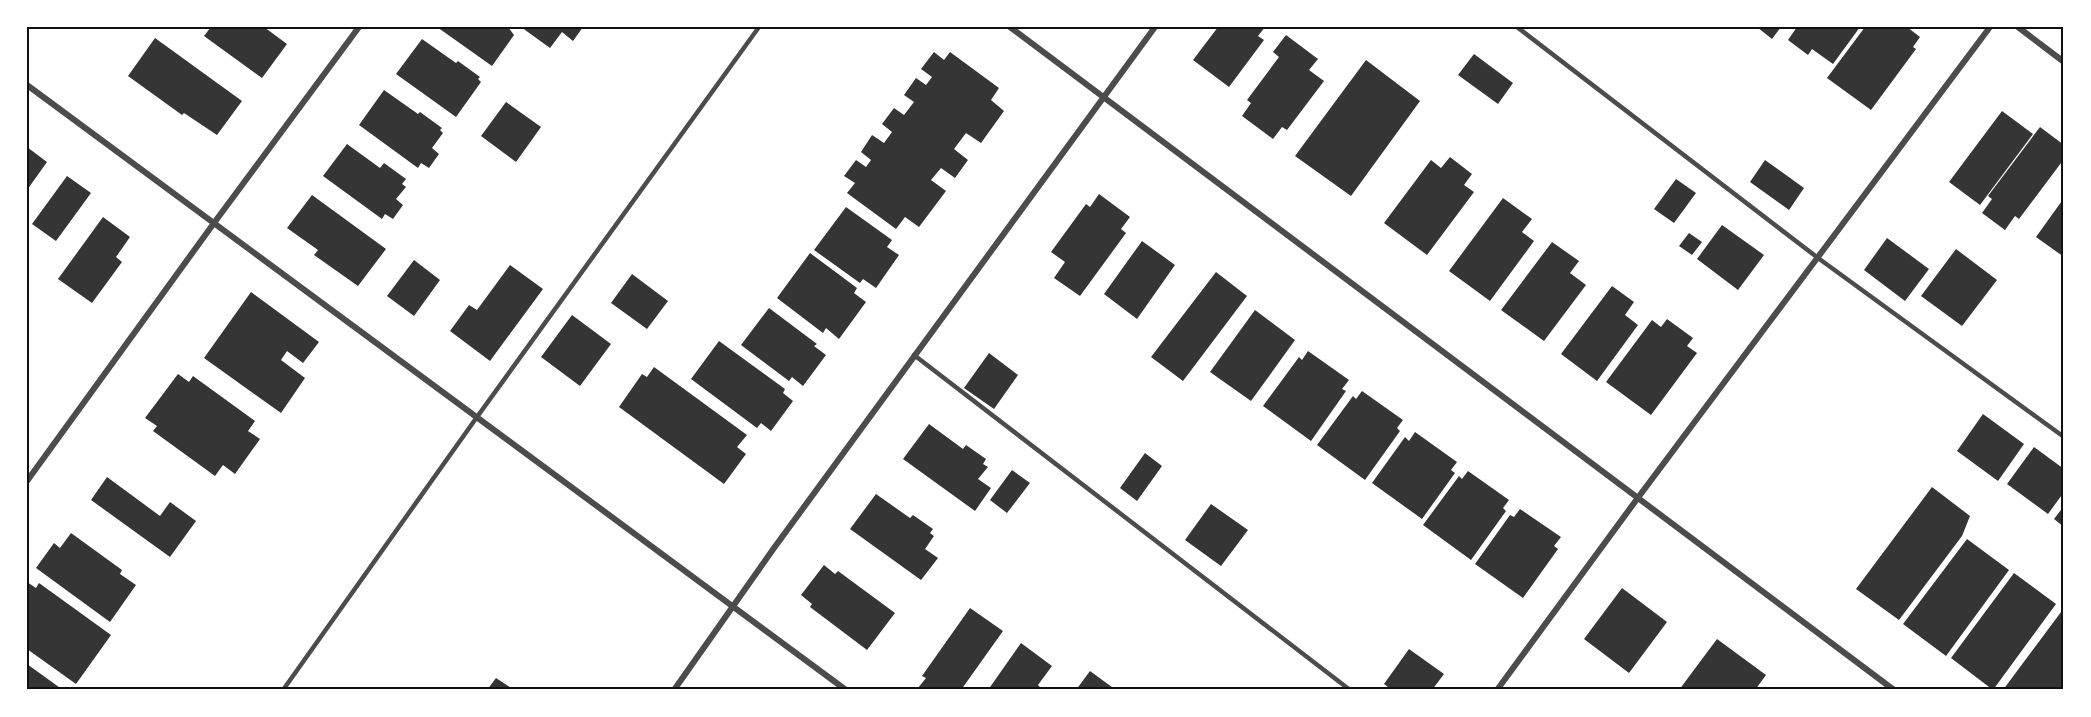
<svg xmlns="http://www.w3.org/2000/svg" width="2091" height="717" font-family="Arial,sans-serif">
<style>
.building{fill:#353535}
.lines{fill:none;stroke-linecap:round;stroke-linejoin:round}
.service{stroke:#4c4c4c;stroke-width:4.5}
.minor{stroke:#4c4c4c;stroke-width:6}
.neatline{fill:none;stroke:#111;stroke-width:2}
</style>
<rect width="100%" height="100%" fill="#fff"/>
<path class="building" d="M211,27h53l23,17 -25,34 -58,-42z
M437,27h71l6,8 -22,31z
M521,27h62l-10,14 -11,-9 -12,16z
M1218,27h47l-7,9 6,4 -35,47 -36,-27z
M1757,27h24l-9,12z
M1797,27h63l-27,37 -21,-15 -4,6 -20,-15z
M1865,27h42l13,10 -7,10 3,2 -45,61 -44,-32z
M1286,35l32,24 -9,11 15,11 -37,49 -5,-3 -9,12 -31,-23 9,-13 -4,-3 32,-43 -6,-5z
M155,38l87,63 -25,34 -33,-22 -2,2 -54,-39z
M422,39l34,24 2,-2 22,16 -2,2 3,3 -25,35 -60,-43z
M934,52l10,8 6,-8 49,36 -8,12 13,11 -23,32 -15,-10 -12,16 14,11 -13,18 -14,-10 -10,12 15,11 -27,36 -14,-10 -9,12 -49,-36 8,-10 -11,-7 12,-16 10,7 5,-7 -10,-8 11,-17 12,8 8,-11 -10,-8 12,-16 10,7 10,-13 -10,-7 12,-17 10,7 6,-8 -11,-8z
M1474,54l39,29 -15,21 -40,-29z
M1366,60l54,41 -69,95 -56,-40z
M384,90l34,24 2,-2 22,16 -2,2 3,3 -11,15 7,6 -10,14 -8,-5 -3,5 -59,-43z
M506,102l35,25 -25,35 -35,-26z
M2002,111l31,23 -53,71 -31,-23z
M2040,127l24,18v14l-45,60 -4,-3 -10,14 -23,-17 10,-14 -4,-3z
M347,144l33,24 4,-5 22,16 -4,5 4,3 -10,12 7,6 -10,14 -8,-5 -3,5 -59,-43z
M27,147l20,15 -20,28z
M1450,157l22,17 -8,11 10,7 -47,63 -43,-32 47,-63 10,8z
M1765,160l39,28 -15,22 -39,-28z
M67,176l24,17 -35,48 -24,-17z
M1676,179l20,14 -22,30 -20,-14z
M1099,194l31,23 -9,12 5,4 -46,63 -26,-18 11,-16 -14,-10 35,-48 4,3z
M312,195l74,54 -28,37 -44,-31 4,-5 -31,-22z
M1503,198l29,21 -10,13 12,9 -44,60 -41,-30z
M2064,198v59l-28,-20z
M846,207l46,33 -5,7 12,8 -23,33 -13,-9 -3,4 -46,-33z
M103,217l27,20 -14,20 6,5 -30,41 -34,-24z
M1722,225l42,30 -26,35 -41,-31z
M1689,233l13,9 -10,13 -13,-9z
M1887,238l42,31 -24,32 -41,-31z
M1142,241l33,24 -38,54 -33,-25z
M1552,242l27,19 -9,12 16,12 -42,56 -43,-31z
M1956,249l41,31 -35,46 -41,-30z
M810,253l47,35 -3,5 12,9 -27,37 -13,-11 -3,5 -46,-35z
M414,260l26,20 -26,36 -27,-20z
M510,265l33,24 -53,72 -40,-30 19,-26 8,5z
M1216,272l31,24 -64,85 -32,-24z
M632,274l36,27 -21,28 -36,-26z
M1612,286l22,16 -9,13 13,10 -41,56 -36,-27z
M251,292l68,50 -16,21 -16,-12 -6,9 24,18 -24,35 -77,-55z
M769,308l48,36 -3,2 12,9 -23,31 -11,-9 -3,4 -48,-36z
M1255,310l40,30 -44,61 -41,-29z
M572,315l39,29 -31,42 -39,-29z
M1667,319l26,19 -6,8 10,7 -46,62 -45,-33 46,-62 9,7z
M719,341l66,48 -2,4 10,8 -22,30 -10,-8 -4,5 -66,-49z
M1308,351l41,29 -7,9 4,2 -35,50 -48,-35 36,-49 3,3z
M989,353l29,22 -24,34 -30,-21z
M654,367l93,68 -10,12 9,7 -22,30 -105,-77 23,-33 5,3z
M178,374l11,8 4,-6 62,45 -7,10 12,8 -25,35 -12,-9 -8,11 -62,-45 4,-5 -12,-8z
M1362,391l41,29 -6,8 3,3 -35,49 -48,-35 36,-49 3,3z
M1983,414l41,30 -26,37 -41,-30z
M929,424l34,25 3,-4 20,14 -3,5 5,3 -10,12 13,9 -16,23 -72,-52z
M1415,432l42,30 -6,8 4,3 -33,46 -50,-36 33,-46 4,4z
M2034,447l30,22v23l-16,22 -41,-30z
M1145,453l17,13 -25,35 -17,-13z
M1012,470l18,13 -23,30 -17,-13z
M1468,471l41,29 -6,8 3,3 -35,49 -48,-35 36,-49 3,3z
M107,477l53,39 10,-14 26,19 -26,36 -79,-57z
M1932,487l38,29 -8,20 -63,84 -43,-31z
M876,494l34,24 3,-3 20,14 -3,4 4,3 -9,13 13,9 -17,22 -71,-51z
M1211,504l37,26 -27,36 -36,-26z
M2064,506v21l-10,-8z
M1520,509l41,28 -7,9 4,3 -35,49 -48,-34 35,-49 4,2z
M71,533l51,37 -2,4 16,11 -26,37 -74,-54 18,-25 6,5z
M1967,539l42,31 -63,86 -43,-32z
M824,565l11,9 3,-3 57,42 -28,37 -57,-43 2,-3 -11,-9z
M2014,573l42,31 -63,86 -42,-32z
M27,582l9,6 3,-5 72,52 -35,49 -49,-35z
M1622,588l45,34 -38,51 -45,-34z
M970,608l33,23 -42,59h-40l-3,-2 8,-10 -4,-2z
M2064,608v82h-61z
M1717,639l49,36 -11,15h-76z
M1021,643l31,23 -14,19 5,5h-55z
M1409,649l35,25 -12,16h-40l-8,-6z
M27,664l36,26h-36z
M1090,671l26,19h-40z
M496,678l18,12h-27z"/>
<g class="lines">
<path class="service" d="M1517,27l301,231 246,179
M914,355l436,335
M283,690l194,-273 282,-390"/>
<path class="minor" d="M1010,27l884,663
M2018,27l46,35
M27,85l819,605
M27,481l187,-258 145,-196
M674,690l100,-142 381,-521
M1497,690l140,-191 353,-472"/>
</g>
<rect width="2091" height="717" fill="none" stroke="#ffffff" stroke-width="57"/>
<rect x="28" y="28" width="2034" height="660" class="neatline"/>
</svg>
